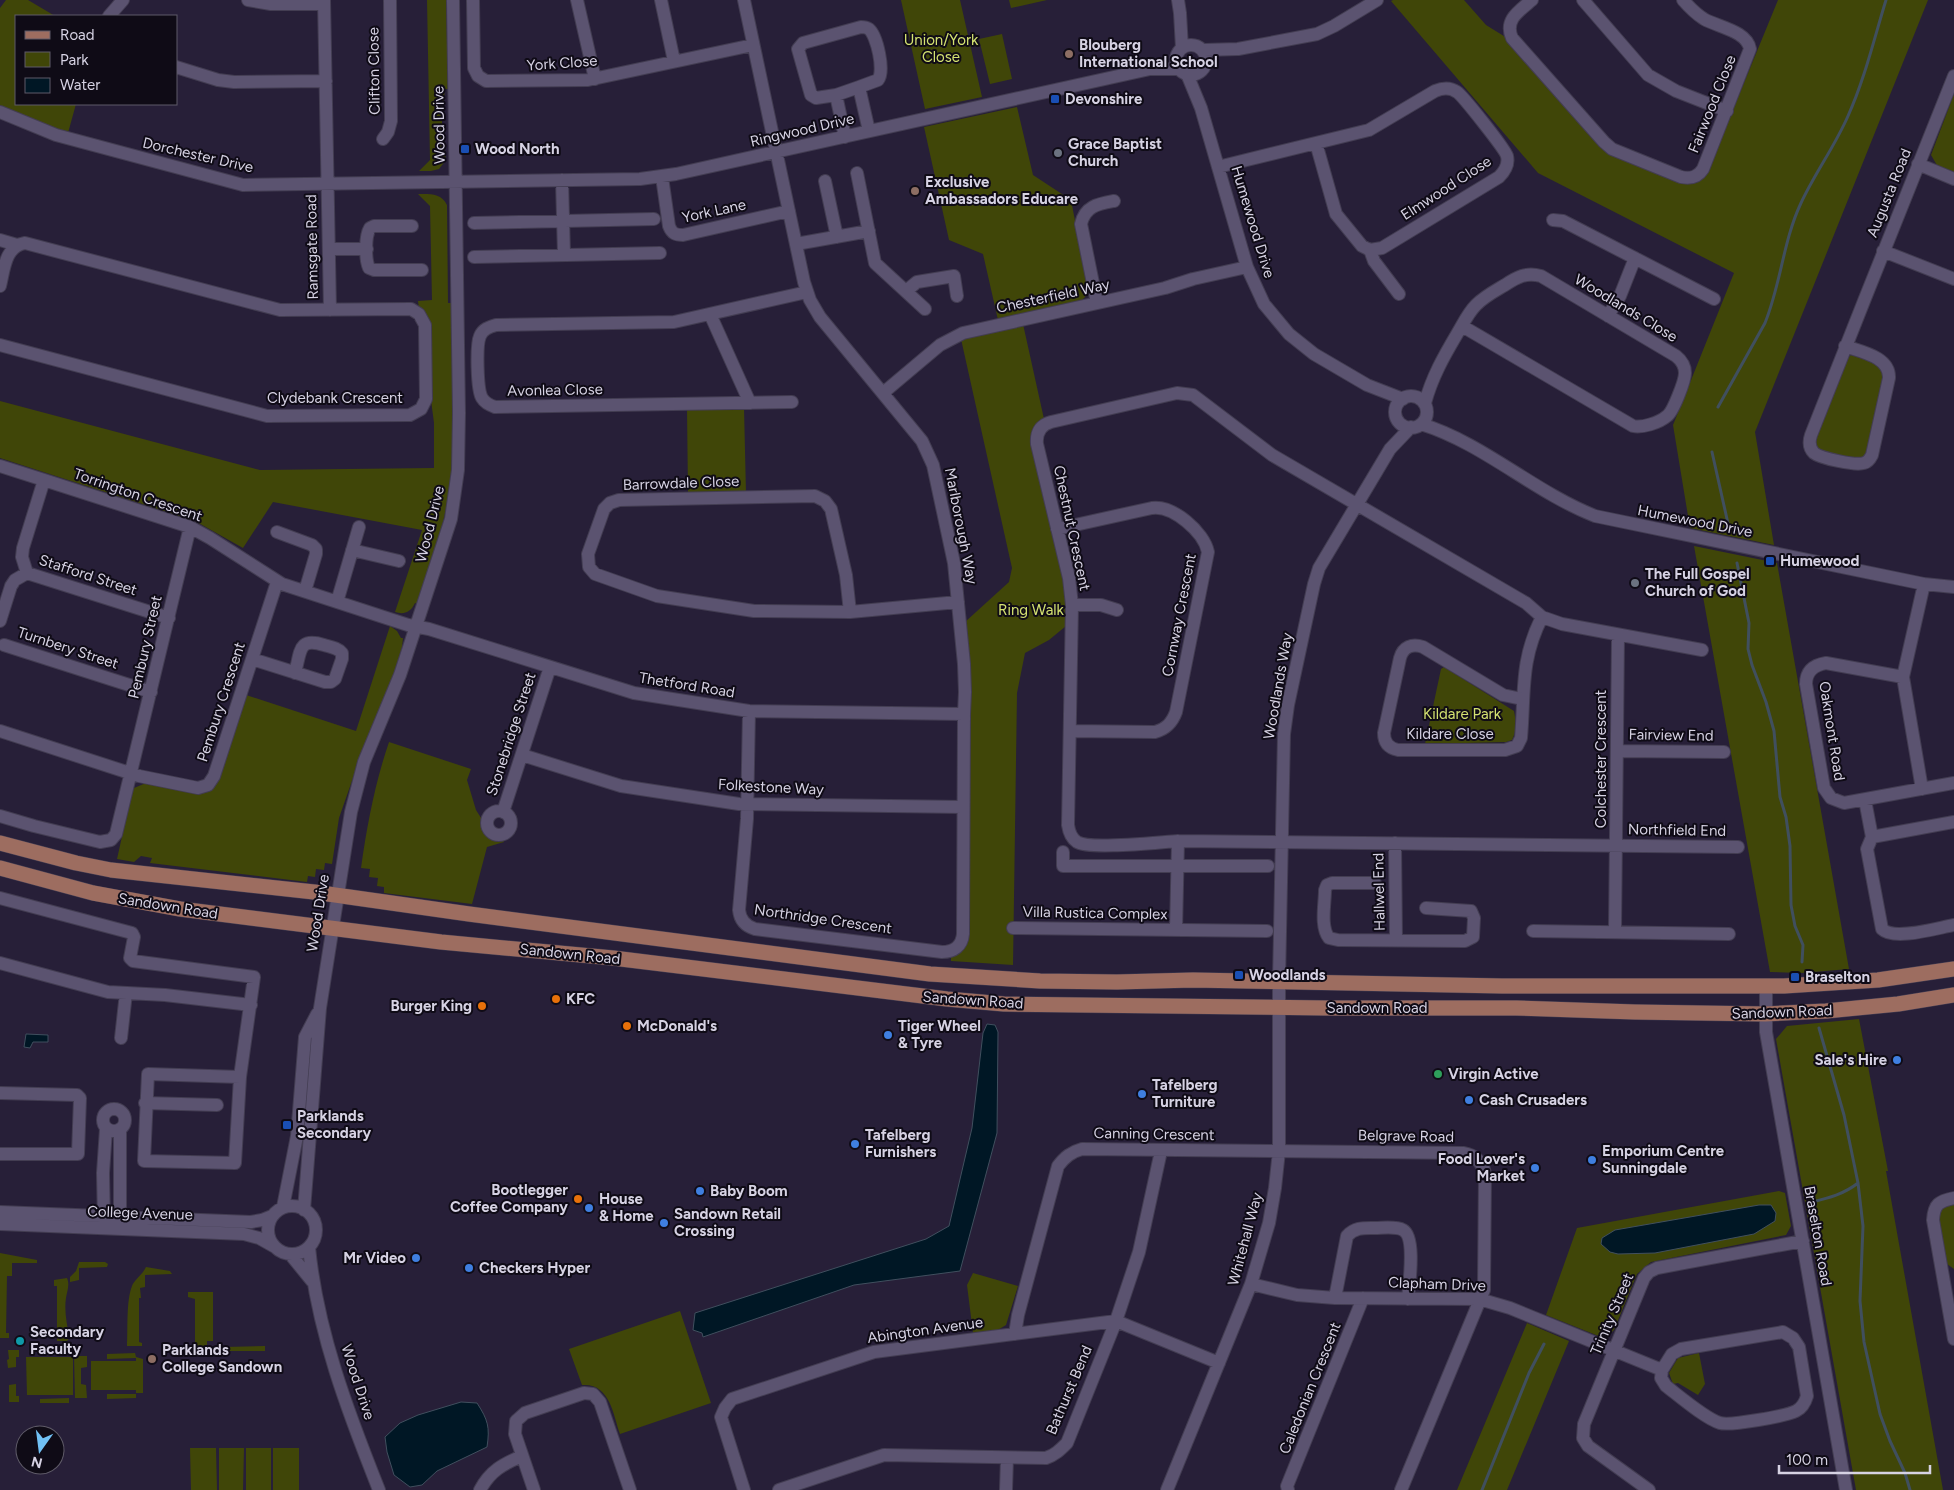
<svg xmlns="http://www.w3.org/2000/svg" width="1954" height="1490" font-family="Figtree,sans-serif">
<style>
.green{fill:#404608}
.water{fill:#001725;stroke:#404f5e}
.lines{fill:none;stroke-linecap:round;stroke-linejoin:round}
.stream{stroke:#404f5e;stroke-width:3}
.minor-casing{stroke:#433d52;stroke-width:14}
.major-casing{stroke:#433d52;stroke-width:16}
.minor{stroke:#5b5370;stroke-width:12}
.major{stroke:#9d6d60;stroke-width:15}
.education-dot{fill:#8d6e63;stroke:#0f0b16;stroke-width:2}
.transit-dot{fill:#1a4fb4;stroke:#0f0b16;stroke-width:2}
.worship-dot{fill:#6b7280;stroke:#0f0b16;stroke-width:2}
.food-dot{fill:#e8710a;stroke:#0f0b16;stroke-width:2}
.shop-dot{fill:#3f7fe0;stroke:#0f0b16;stroke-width:2}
.leisure-dot{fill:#2e9e5b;stroke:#0f0b16;stroke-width:2}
.culture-dot{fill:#0f9aa8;stroke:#0f0b16;stroke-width:2}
.labels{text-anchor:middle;stroke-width:4;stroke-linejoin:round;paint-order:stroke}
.park-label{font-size:15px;fill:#d4e271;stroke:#0f0b16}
.poi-label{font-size:15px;font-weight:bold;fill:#d6d2e3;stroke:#0f0b16;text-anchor:start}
.street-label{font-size:15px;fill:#d6d2e3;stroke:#0f0b16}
</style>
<rect width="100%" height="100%" fill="#271f38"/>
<path class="green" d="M6,0h22l27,16h-39v88h60l-8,29 -68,-27v-98z
M427,0h19l2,89h-3l-3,22v25l4,24 -7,9 -8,2h-12l11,-11z
M901,0h59l22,97 -57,12z
M1009,0h38l-36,8z
M1393,0h71l22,25 21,13 99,113 77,31 24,-9 71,-173h150l-173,432 19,113 -84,-17 -17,-103 61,-152 -196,-100 -147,-172z
M1002,34l10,45 -22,5 -11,-45z
M1954,94v79l-16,-6 -7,-12z
M1017,107l16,68 38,25 18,93 -8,8 -83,19 -15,-66 -34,-14 -25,-113z
M418,194c13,0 23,-1 29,11l1,98h3c1,64 7,131 -3,195 -6,36 -20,71 -31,106l-2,-1c-4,9 -11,12 -20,9l27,-82 -149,-28 -30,46 -48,-27 -195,-63v-57l260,69 174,-2v-45l-16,-122 14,-1 -2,-94z
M1023,324l21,95 -4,3 26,168v36l-17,14 -24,13 -8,40 -4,272 -62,-4v-4l12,-7 2,-328 44,-40 3,-14 -51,-229z
M1851,355l31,10 2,4 -13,82 -11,9 -43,-9 -3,-15 28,-73z
M744,408l2,85 -58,1 -1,-85z
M1694,546l83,17 72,406 -48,4 -31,-1z
M390,626l7,5 4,7h2l-1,9 -11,37 -37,91 -15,43 -7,46 -7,-1 -1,7 -8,-1 -1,8 -7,-1 -1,6 -157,-19 2,-5 -11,-2 -7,6 -17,-3 14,-63 3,-8 12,-5 53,10 47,-98 110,36z
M1444,667l70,44c2,10 3,19 -2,29l-6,2 -81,2 16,-75z
M389,742l82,27 -4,11 9,30 7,11 1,5 5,8 4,3 9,1 2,4 -17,5 -15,57 -88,-11v-6l-7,-1 1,-8 -9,-1 1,-8 -9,-1c6,-43 14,-85 28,-126z
M1859,1019l29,152h-2l57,319h-87l-80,-451 11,-13z
M1779,1191l6,2 6,33 -5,9 -135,27 -14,12 -23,56 -6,6 -7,1 -55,-22 31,-87z
M1954,1201v68l-7,-5 -10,-51 3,-6z
M0,1253l37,7v3h-25v13h-5l-1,57h3v5h-9z
M79,1262h26l3,2 -1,3 -28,1v12l-9,2v-5l6,-6z
M146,1267l24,4 2,3 -27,1v12l-5,1 1,10h-2v44l3,1v3h-15c1,-16 -1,-45 5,-60 2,-6 11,-12 14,-19z
M973,1273l45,13 -12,39 -10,6 -23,2 -6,-48z
M67,1278c3,7 0,13 -1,20 -2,13 1,26 3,38h2l-4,5h-10v-55h-3v-6z
M188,1292h25v49h-6v5h-12v-47l-7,-2z
M680,1311l31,92 -91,31c-7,-20 -10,-51 -38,-49l-13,-36z
M1527,1323l42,18 -62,149h-50z
M265,1346v5h-41v-4z
M40,1349h29v4h-29z
M8,1350h11v7h-3v10l-8,1 -1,-8 2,-1z
M135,1353l1,4 7,2v34h-7v-3h-45v-29h45v-3l-29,1v-5z
M1699,1353l6,31 -7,11 -20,-12 -5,1 -4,-11 9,-15z
M74,1356h13v11l-6,1v16l5,1 1,13h-12z
M26,1357h47v38h-46z
M16,1384v12h3v6h-10v-17z
M107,1394h29v4l-29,1z
M69,1398v5h-29v-4z
M190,1448h26l1,42h-26z
M219,1448h25l-1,42h-24z
M246,1448h25v42h-25z
M273,1448h26v42h-26z"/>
<path class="water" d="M987,1024l8,1 3,7 -1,101 -37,138 -106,14 -151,52 -1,-4 -9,-3 2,-17 231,-74 23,-13 23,-98 11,-95z
M26,1034l22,1v7h-15l-3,6 -6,-1z
M1759,1205h12l5,8 -1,8 -21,13 -99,19 -37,1 -8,-2 -9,-8 1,-6 13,-8z
M461,1402l16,1c11,17 13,24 10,44l-50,24 -15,14 -12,2 -16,-12 -7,-23 -2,-15 15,-14 18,-8z"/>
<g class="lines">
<path class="stream" d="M1718,407l47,-84c16,-39 18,-82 36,-120 14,-30 34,-57 47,-87 17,-38 26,-77 38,-116
M1712,452l17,76
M1737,563l12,60 -1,26 4,16 14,37 8,29 6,66 6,20 4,29 1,59 4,21 8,19 -1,17
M1819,1028l25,87 14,68 5,43 -3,75 4,41 16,72 10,27 15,32 5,17
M1812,1202c17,-4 32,-8 46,-19
M1482,1490l47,-117 15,-29"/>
<g class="minor-casing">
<path id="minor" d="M248,0l23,4h53
M324,0l6,310
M473,0l1,68 4,8 8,5 102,-1 165,-35
M577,0l18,79
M661,0l13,61
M744,0l60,282 6,18 10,17 102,124 11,24 21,98 10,101 1,28 -1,22 -1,220c-1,12 -9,18 -21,18l-187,-23c-10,-3 -15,-9 -16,-19l8,-91 2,-108
M1178,0l2,13 2,35
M1532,0c-13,11 -28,20 -20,38l92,104 8,7 69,28c10,2 17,0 22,-8l47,-120c-3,-18 -32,-22 -46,-30 -8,-5 -14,-11 -21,-19
M1583,0l65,75 28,16 51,20
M109,16l14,-16
M1176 60a15 15 0 1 1 30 0a15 15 0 1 1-30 0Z
M1204,50l34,-1 79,-15 17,-8 43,-26
M176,67l42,13 16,2 92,-1
M1187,74l14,34 46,159 17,37 25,30 25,20 53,31 36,14
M836,95l23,-8
M0,112l56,23 187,50 397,-6 36,-5 474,-105h29
M845,137l-9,-42 -20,3 -5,-3 -13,-46 5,-6 58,-16c3,0 5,0 8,2 8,7 16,42 9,51l-19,7 10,44
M383,139l5,-7 3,-11 -1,-121
M1918,164l36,15
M1218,167l151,-37 66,-39c7,-3 15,-4 22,1 6,4 48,57 50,64 2,8 -2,15 -8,21l-117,71 -12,2 -8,-4 -26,-32 -20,-71
M857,173l18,90 50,46
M662,177l7,49c3,8 7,9 14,9l106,-24
M562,180l2,75
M825,181l12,56
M1553,220l10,1 151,78
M474,223l180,-4
M412,226h-38l-4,2c-5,8 -5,31 -1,40l5,2h48
M0,240l17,5
M796,244l73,-13
M329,249h38
M1370,250l4,11 25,33
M1883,251l71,28
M474,257l186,-4
M0,286c4,-16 5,-40 25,-43l255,67 131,-1 8,5 6,11 1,74 -5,10 -11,6 -143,1 -267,-71
M906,291l11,-9 37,-6 3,20
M1097,303l-16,-79c4,-18 17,-20 33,-23
M710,314l40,89
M1608,316l12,-20 15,-38
M1845,346c17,6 45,11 44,32l-17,77c-2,4 -4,7 -8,8 -8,3 -44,-5 -50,-10 -5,-5 -5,-12 -3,-18 47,-120 95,-239 143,-359
M883,393l57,-48 23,-12 202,-45 28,-9 54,-12
M1395 412a16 16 0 1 1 32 0a16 16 0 1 1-32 0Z
M792,402l-297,5c-6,-2 -10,-4 -13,-9 -5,-8 -6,-53 -2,-62 3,-7 9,-9 16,-11l178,-3 133,-30
M1425,403c7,-26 19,-47 32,-69 6,-10 11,-21 19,-29 9,-9 19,-14 29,-20 12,-8 21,-13 36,-9l135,80c5,4 9,10 9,17 0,8 -12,39 -18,43 -8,7 -25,12 -34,10l-171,-100
M1421,424c62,19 113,68 174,92l329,68 30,3
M0,466l44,14
M1057,529l95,-21c21,-3 52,24 56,44l-32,160c-4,11 -10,17 -21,20l-85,-1
M277,532l35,13 4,4v5l-11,37
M352,550l47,11
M27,573l142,45
M1924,584l-21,93 -77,-14c-12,2 -20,8 -20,21l18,104 7,10 13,5 110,-20
M337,602l22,-75
M1072,605h29l16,5
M850,612l-4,-37 -15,-66 -6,-8 -10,-5 -196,4 -9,3 -6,6 -16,45 1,13 6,7 62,22 97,15 96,1 108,-10
M0,621l11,-35 4,-6 12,-7 -5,-16 1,-9 21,-68 146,47 20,11 72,46 126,41 21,4 205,64 115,18 215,3
M4,645l147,47
M1702,650l-140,-26 -20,-7 -16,-14 -254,-148 -79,-60 -16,-2 -126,29c-11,3 -15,11 -14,22l32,134 3,27 -4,220c1,7 3,13 9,17 13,8 83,0 101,-1l560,6
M252,659l73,23h6l4,-3 7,-20v-6c-4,-5 -11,-6 -18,-8 -26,-8 -23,6 -29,28
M1903,677l19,112
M1522,699l-19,-4 -80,-48c-11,-4 -20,0 -23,11l-16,75c0,10 5,15 14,17h107l12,-4 4,-8c4,-46 -1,-78 21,-121
M0,731l139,45 59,12 10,-3 6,-9 63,-194
M1617,751l107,1
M522,755l99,31 118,18 224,3
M1865,800l7,37 -5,12 15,80c12,12 55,-1 72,-4
M487 823a12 12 0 1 1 24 0a12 12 0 1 1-24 0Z
M503,812l47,-145
M0,816l34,10 66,16 11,-2 5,-6 74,-307
M1872,837l82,-15
M1395,843l1,97
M1063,852v14h205
M1375,883h-43l-5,2 -2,5c0,14 -5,37 4,48l9,2 127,1 8,-4 1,-19 -3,-7 -45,-3
M0,898l132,35 2,4 -4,21 3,3 121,16 -14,100 -5,86 -91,-2 4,-87 92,3
M1013,928l254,3
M1176,930l2,-89
M1533,931l196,3
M1615,932l3,-296
M0,963l108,29 57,3 86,10
M1766,986v46l80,458
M121,1038l5,-45
M0,1093l77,2 3,3 -2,56h-78
M145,1103l72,2
M103 1120a11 11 0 1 1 22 0a11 11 0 1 1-22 0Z
M1954,1198c-15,3 -20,6 -21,22l21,119
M268 1230a24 24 0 1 1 48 0a24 24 0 1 1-48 0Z
M283,1207l14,-71 8,-99 12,-23
M304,1210l16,-202 31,-196 13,-50 36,-87 51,-156 7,-49 1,-57 -6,-413
M0,1212l251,10 11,-2 10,-4
M104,1223l-1,-50 3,-44
M0,1224l244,10 15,4 16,9
M120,1224v-95
M309,1247c8,84 39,165 70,243
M290,1254l22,27
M1251,1284l46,11 38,3 144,1 31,9 152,62 10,-16 9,-5 102,-17 10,6 6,9 8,49c-2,7 -5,12 -11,15 -10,5 -66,15 -76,12 -14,-4 -41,-27 -54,-37l-5,-8 1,-8
M1335,1298l12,-62c8,-9 17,-8 28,-8 8,0 21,-2 28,2 13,7 6,55 5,69
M1015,1334l3,-19 40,-149c7,-9 13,-14 24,-17l381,4c12,2 19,9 22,20l-1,117 -83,200
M480,1490c10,-19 23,-26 42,-34
M534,1490l-19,-56 1,-13 9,-8 59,-20 9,1 7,8 30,88
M744,1490l-23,-73 4,-9 7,-9 142,-47 242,-31 103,42
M779,1490l105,-35 162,3c9,-3 14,-8 21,-15l49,-122 23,-69 22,-101
M1006,1490l1,-32
M1167,1490l84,-206 18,-61 6,-35 4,-37v-170l5,-247 4,-29 26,-121 5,-16 71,-119 21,-22
M1288,1490l-1,-4 76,-188
M1649,1490l-61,-44 -5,-8 1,-14 60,-146 5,-6 8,-4 146,-27"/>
</g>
<g class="major-casing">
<path id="major" d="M0,843l76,20 35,7 203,22 155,22 461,60 110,7 77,1 76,-2 309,6h282l94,-6 76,-11
M0,868l93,25 87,16 261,33 172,16 334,41 57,5 322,4h190l119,4 130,2 61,-3 72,-7 56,-9"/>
</g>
<use href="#minor" class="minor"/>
<use href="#major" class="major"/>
</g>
<g class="education-dot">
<circle cx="1069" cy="54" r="5"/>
<circle cx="915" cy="191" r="5"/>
<circle cx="152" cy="1359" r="5"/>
</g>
<g class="transit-dot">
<rect x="1050" y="94" width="10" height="10" rx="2.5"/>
<rect x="460" y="144" width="10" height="10" rx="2.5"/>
<rect x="1765" y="556" width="10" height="10" rx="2.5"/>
<rect x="1234" y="970" width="10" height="10" rx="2.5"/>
<rect x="1790" y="972" width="10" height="10" rx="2.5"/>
<rect x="282" y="1120" width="10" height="10" rx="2.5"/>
</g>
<g class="worship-dot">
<circle cx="1058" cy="153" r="5"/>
<circle cx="1635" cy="583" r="5"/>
</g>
<g class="food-dot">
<circle cx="556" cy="999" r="5"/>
<circle cx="482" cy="1006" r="5"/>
<circle cx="627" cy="1026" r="5"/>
<circle cx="578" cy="1199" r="5"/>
</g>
<g class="shop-dot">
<circle cx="888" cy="1035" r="5"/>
<circle cx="1897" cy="1060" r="5"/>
<circle cx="1142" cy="1094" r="5"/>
<circle cx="1469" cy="1100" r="5"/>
<circle cx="855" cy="1144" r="5"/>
<circle cx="1592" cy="1160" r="5"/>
<circle cx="1535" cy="1168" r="5"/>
<circle cx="700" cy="1191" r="5"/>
<circle cx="589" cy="1208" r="5"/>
<circle cx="664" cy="1223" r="5"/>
<circle cx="416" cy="1258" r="5"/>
<circle cx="469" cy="1268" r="5"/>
</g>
<circle class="leisure-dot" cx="1438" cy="1074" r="5"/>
<circle class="culture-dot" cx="20" cy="1341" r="5"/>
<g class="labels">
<g class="park-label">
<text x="941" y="45">Union/York<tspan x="941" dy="17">Close</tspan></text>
<text x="1031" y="615">Ring Walk</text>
<text x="1462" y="719">Kildare Park</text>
</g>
<g class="poi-label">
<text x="1079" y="50">Blouberg<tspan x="1079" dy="17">International School</tspan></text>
<text x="1065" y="104">Devonshire</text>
<text x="1068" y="149">Grace Baptist<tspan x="1068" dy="17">Church</tspan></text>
<text x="475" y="154">Wood North</text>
<text x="925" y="187">Exclusive<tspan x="925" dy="17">Ambassadors Educare</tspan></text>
<text x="1780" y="566">Humewood</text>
<text x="1645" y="579">The Full Gospel<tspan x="1645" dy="17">Church of God</tspan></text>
<text x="1249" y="980">Woodlands</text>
<text x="1805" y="982">Braselton</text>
<text x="566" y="1004">KFC</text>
<text x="472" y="1011" text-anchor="end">Burger King</text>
<text x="637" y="1031">McDonald's</text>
<text x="898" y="1031">Tiger Wheel<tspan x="898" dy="17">&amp; Tyre</tspan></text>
<text x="1887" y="1065" text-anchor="end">Sale's Hire</text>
<text x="1448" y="1079">Virgin Active</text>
<text x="1152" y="1090">Tafelberg<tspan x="1152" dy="17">Turniture</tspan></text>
<text x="1479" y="1105">Cash Crusaders</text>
<text x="297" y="1121">Parklands<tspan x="297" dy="17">Secondary</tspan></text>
<text x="865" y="1140">Tafelberg<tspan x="865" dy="17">Furnishers</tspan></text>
<text x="1602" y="1156">Emporium Centre<tspan x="1602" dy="17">Sunningdale</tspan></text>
<text x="1525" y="1164" text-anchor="end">Food Lover's<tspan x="1525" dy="17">Market</tspan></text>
<text x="568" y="1195" text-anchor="end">Bootlegger<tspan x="568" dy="17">Coffee Company</tspan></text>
<text x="710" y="1196">Baby Boom</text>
<text x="599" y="1204">House<tspan x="599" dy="17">&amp; Home</tspan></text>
<text x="674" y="1219">Sandown Retail<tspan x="674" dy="17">Crossing</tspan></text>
<text x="406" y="1263" text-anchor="end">Mr Video</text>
<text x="479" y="1273">Checkers Hyper</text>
<text x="30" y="1337">Secondary<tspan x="30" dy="17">Faculty</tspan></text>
<text x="162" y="1355">Parklands<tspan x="162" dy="17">College Sandown</tspan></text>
</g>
<g class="street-label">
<text transform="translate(562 63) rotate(-4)" y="5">York Close</text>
<text transform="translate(374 71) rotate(-91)" y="5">Clifton Close</text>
<text transform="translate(1712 104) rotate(-68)" y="5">Fairwood Close</text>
<text transform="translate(439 125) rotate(-91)" y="5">Wood Drive</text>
<text transform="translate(802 130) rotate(-13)" y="5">Ringwood Drive</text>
<text transform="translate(198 155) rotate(13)" y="5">Dorchester Drive</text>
<text transform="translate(1446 188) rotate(-33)" y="5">Elmwood Close</text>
<text transform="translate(1889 193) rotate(-68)" y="5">Augusta Road</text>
<text transform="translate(714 211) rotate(-12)" y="5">York Lane</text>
<text transform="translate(1253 222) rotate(73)" y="5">Humewood Drive</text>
<text transform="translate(312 247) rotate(-91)" y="5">Ramsgate Road</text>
<text transform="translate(1053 296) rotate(-12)" y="5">Chesterfield Way</text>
<text transform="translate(1626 308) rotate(31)" y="5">Woodlands Close</text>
<text transform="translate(555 390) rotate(-1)" y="5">Avonlea Close</text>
<text x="335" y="403">Clydebank Crescent</text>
<text transform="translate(681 483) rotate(-2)" y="5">Barrowdale Close</text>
<text transform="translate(138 495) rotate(19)" y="5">Torrington Crescent</text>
<text transform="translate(1695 521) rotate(11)" y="5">Humewood Drive</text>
<text transform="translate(430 524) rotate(-76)" y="5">Wood Drive</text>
<text transform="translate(961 526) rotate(79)" y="5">Marlborough Way</text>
<text transform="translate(1072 528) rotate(78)" y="5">Chestnut Crescent</text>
<text transform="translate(88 575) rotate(18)" y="5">Stafford Street</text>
<text transform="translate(1179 615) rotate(-79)" y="5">Cornway Crescent</text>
<text transform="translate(145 647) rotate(-77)" y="5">Pembury Street</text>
<text transform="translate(68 648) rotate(18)" y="5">Turnbery Street</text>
<text transform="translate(687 685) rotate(9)" y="5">Thetford Road</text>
<text transform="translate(1278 686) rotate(-80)" y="5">Woodlands Way</text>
<text transform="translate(221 702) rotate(-72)" y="5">Pembury Crescent</text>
<text transform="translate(1832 731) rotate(81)" y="5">Oakmont Road</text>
<text transform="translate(511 734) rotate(-72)" y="5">Stonebridge Street</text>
<text x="1450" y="739">Kildare Close</text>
<text transform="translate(1671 735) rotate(1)" y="5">Fairview End</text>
<text transform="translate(1601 759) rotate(-90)" y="5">Colchester Crescent</text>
<text transform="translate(771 787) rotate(3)" y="5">Folkestone Way</text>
<text transform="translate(1677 830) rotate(1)" y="5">Northfield End</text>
<text transform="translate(1379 892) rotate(-91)" y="5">Hallwel End</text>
<text transform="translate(168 906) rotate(9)" y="5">Sandown Road</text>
<text transform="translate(318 913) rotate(-81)" y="5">Wood Drive</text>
<text transform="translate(1095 913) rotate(1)" y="5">Villa Rustica Complex</text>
<text transform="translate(823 919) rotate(8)" y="5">Northridge Crescent</text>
<text transform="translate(570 954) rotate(6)" y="5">Sandown Road</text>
<text transform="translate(973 1000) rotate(4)" y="5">Sandown Road</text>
<text x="1377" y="1013">Sandown Road</text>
<text transform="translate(1782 1012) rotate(-2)" y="5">Sandown Road</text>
<text transform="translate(1154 1134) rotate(1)" y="5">Canning Crescent</text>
<text transform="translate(1406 1136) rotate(1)" y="5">Belgrave Road</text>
<text transform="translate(140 1213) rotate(2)" y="5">College Avenue</text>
<text transform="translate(1818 1236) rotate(80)" y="5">Braselton Road</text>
<text transform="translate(1245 1239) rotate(-75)" y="5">Whitehall Way</text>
<text transform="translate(1437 1284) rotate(2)" y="5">Clapham Drive</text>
<text transform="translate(1612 1314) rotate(-67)" y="5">Trinity Street</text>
<text transform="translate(925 1330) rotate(-8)" y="5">Abington Avenue</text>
<text transform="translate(358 1382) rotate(72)" y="5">Wood Drive</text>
<text transform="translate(1310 1388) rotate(-68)" y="5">Caledonian Crescent</text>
<text transform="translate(1069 1390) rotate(-67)" y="5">Bathurst Bend</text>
</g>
</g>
<rect x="15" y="15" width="162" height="90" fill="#0f0b16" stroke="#5f5b68"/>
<rect x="25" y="31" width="25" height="8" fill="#9d6d60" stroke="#5f5b68"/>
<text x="60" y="40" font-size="15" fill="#d6d2e3">Road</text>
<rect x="25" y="52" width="25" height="15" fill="#404608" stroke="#5f5b68"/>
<text x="60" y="65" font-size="15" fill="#d6d2e3">Park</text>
<rect x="25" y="78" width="25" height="15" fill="#001725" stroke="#5f5b68"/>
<text x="60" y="90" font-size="15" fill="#d6d2e3">Water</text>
<g transform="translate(40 1450) rotate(194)"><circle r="24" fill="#0f0b16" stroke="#5f5b68"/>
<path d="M0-4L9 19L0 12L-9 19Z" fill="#71c1f5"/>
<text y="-8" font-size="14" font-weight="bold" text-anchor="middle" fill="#d6d2e3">N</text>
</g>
<path d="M1779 1465v8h151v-8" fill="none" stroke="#d6d2e3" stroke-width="2.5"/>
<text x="1786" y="1465" font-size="15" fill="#d6d2e3" stroke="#0f0b16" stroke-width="4" paint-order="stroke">100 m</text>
</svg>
